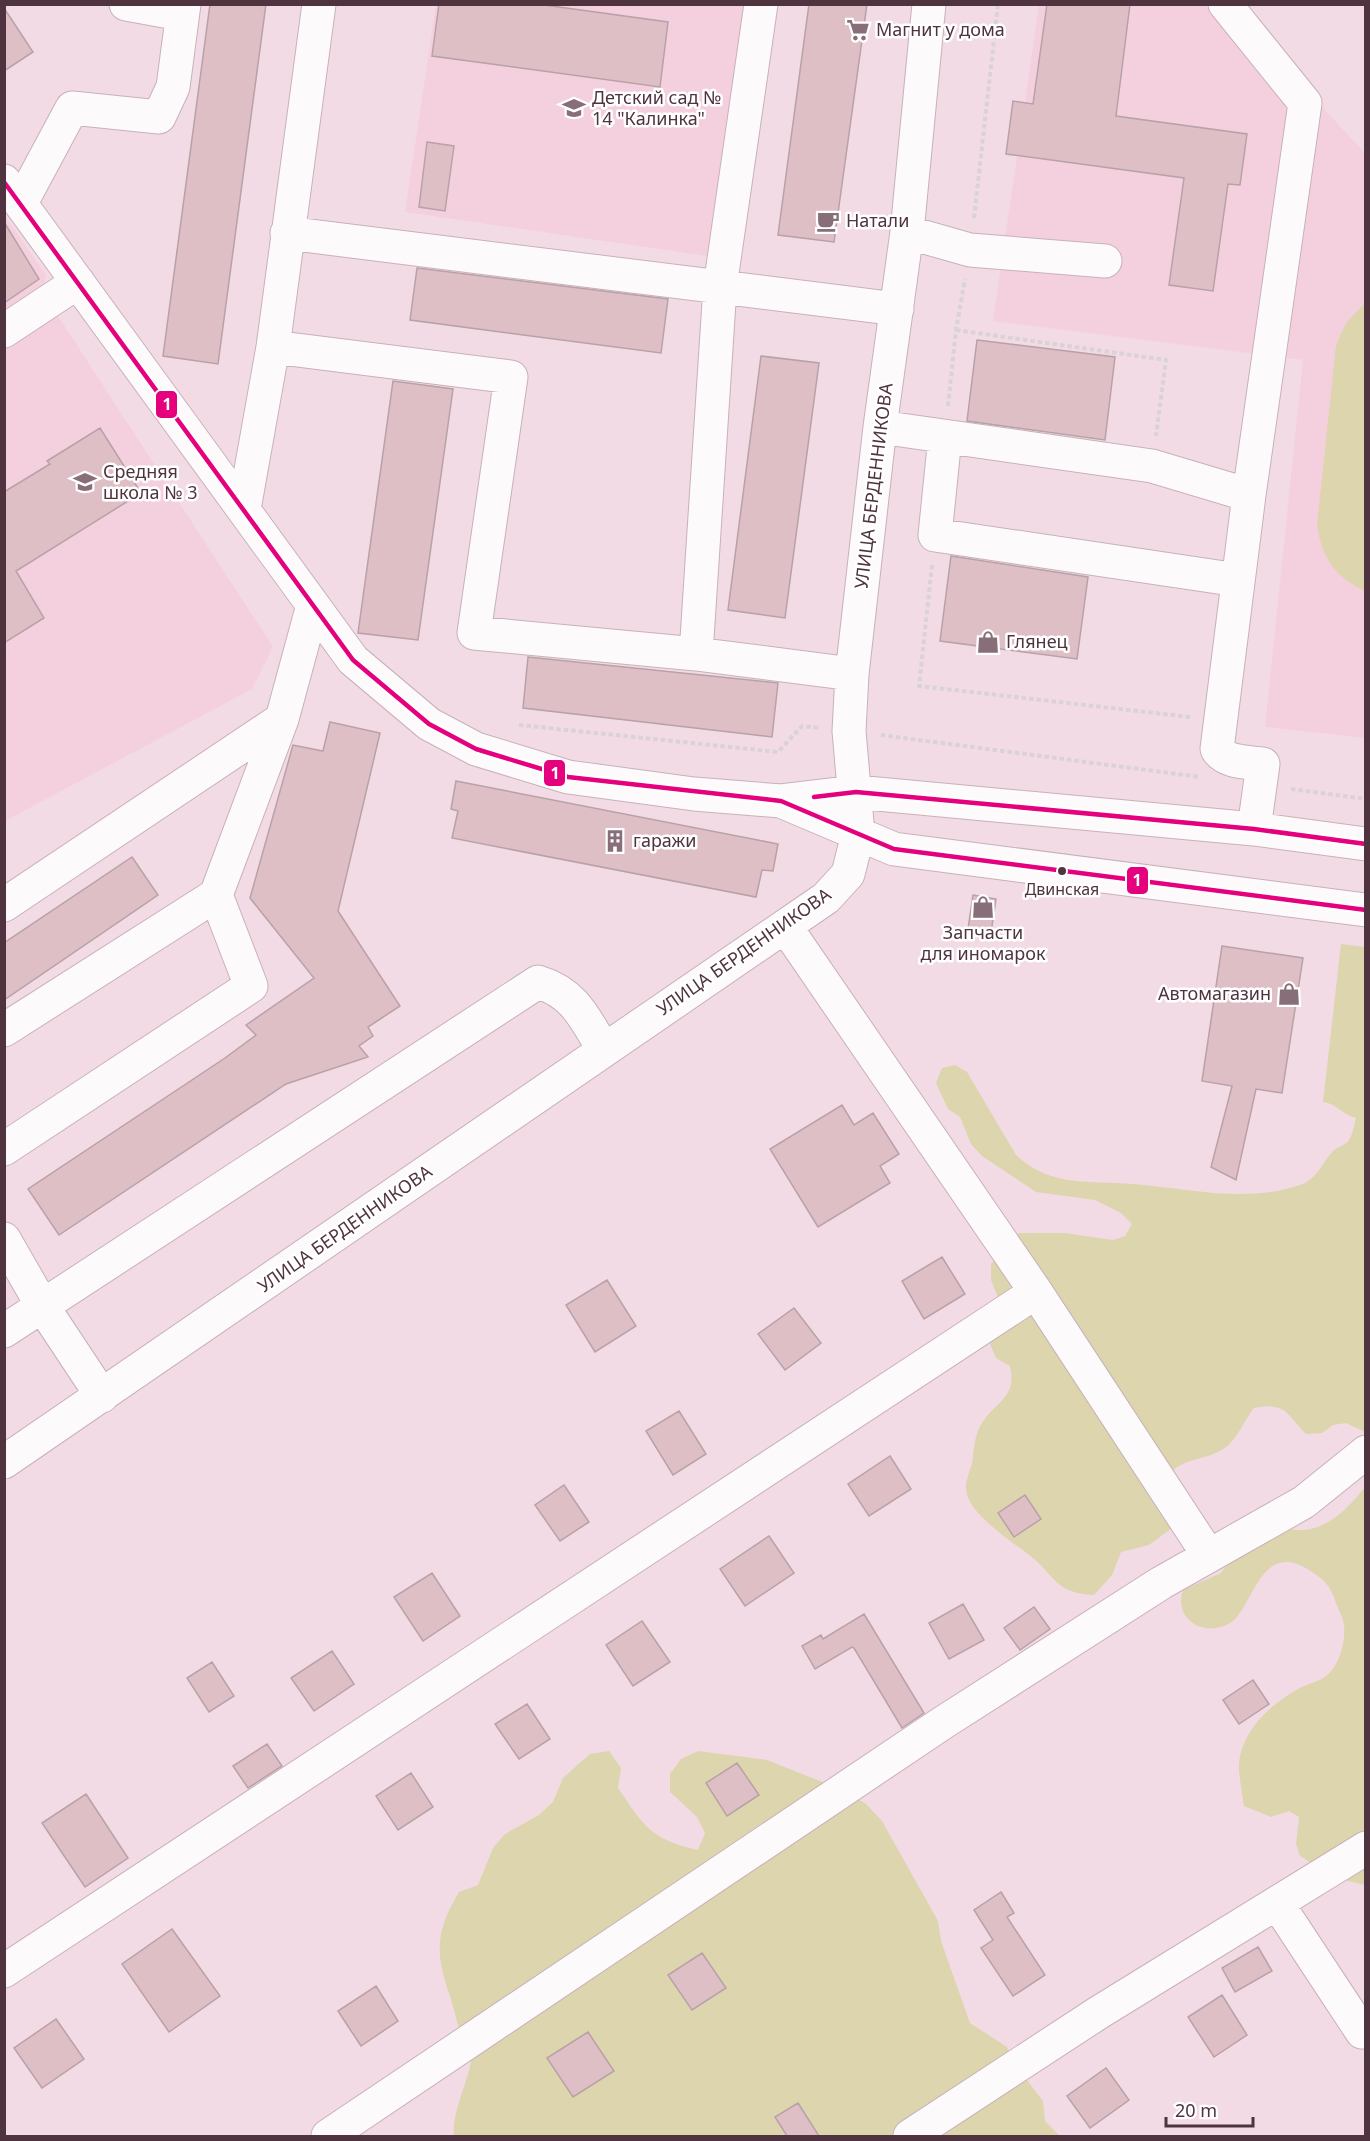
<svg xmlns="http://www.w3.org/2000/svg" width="1370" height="2141" font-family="'Noto Sans',sans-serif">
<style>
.built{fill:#f4d0df}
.green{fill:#ddd5ad}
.building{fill:#dfbfc6;stroke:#b8a1a7;stroke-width:1.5}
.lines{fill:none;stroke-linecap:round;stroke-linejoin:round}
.minor-casing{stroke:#c8b1ba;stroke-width:35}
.path{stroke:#d9d2d6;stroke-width:4;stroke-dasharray:4.5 3;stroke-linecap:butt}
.minor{stroke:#fdfafb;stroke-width:33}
.bus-1-casing{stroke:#fff;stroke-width:9}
.bus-1{stroke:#e5007d;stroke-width:4.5}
.bus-dot{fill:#4f333f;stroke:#fff;stroke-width:2}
.labels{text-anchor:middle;stroke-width:5;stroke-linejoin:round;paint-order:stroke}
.bus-label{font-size:16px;fill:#4f333f;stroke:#fff}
.poi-label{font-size:18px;fill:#4f333f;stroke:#fff;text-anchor:start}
.street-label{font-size:18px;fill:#4f333f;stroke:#fff}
.line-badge{stroke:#fff;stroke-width:2}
.badge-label{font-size:16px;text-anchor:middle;font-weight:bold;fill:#fff}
</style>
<rect width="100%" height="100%" fill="#f2dbe4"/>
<path class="built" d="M436,5h308l-37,251 -302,-44z
M1039,5h188l138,148v585l-100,-11 38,-367 -310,-39z
M4,215l42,60 -3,18 230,354 -21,42 -247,132z"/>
<path class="green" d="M1365,303v288c-30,-14 -43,-33 -48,-66l19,-180 10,-22z
M1341,944l24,3v485l-19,-9 -13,2 -11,8 -16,1c-20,-21 -20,-32 -52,-26 -12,15 -17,35 -36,44 -20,9 -36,7 -51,24l5,52 -23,17 -28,7 -9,23 -18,20c-41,-2 -39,-21 -66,-41 -17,-13 -61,-41 -62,-65 -1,-10 6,-21 7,-31 1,-16 3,-29 14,-42 16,-18 29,-23 23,-50l-14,-8 -6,-14 16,-27 -15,-37v-16l28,-31h45l49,7 12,-4 7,-12 -11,-11 -26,-13 -59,-8 -54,-36 -11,-12 -11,-27 -12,-8 -12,-26 6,-15 13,-3 12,7 49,83c35,33 73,25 116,29 56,4 113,20 168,1 18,-6 22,-23 34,-35 5,-4 12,-5 15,-10 4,-6 5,-15 7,-22 -16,-5 -19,-14 -33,-16z
M1365,1487v398l-29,-7 -36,-22 -4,-12 3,-27 -10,-6 -18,6 -27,-11c-2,-12 -4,-24 -5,-36 -1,-36 30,-65 59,-81 8,-5 18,-6 25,-11 16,-9 23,-36 21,-53 -1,-8 -7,-18 -9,-25 -6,-17 -12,-21 -26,-30 -50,-31 -55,38 -79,53 -25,15 -57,-3 -47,-33l38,-17 35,-51c15,2 33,9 48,8 26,-2 46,-24 61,-43z
M609,1751l12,17 -3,20c26,38 32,51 80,62l7,-17 -8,-16 -27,-25v-18l11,-15 17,-8 69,9 78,31 21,13 16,17 56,100 3,20 29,82 37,24 10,20 26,34 2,20 15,15h-606c-3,-29 22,-67 17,-89 -2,-5 -8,-10 -10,-15 -5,-11 -7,-24 -11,-36 -15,-42 -15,-64 9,-104l19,-7 15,-37 12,-14 34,-19 14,-13 10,-24 27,-24z"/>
<path class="building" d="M210,4h56l-48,360 -55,-8z
M439,4h98l131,18 -8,65 -228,-31z
M809,4h58l-33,238 -56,-7z
M1047,4h83l-14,112 131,18 -7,51 -12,-1 -15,107 -44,-6 15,-107 -178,-24 7,-53 20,3z
M4,8l29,44 -29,19z
M427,142l27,4 -9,65 -26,-4z
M4,222l35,57 -35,24z
M417,268l251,31 -7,54 -251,-33z
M977,340l138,17 -10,83 -138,-19z
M761,356l58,7 -34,255 -57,-8z
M393,381l60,8 -35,251 -60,-7z
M100,428l41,65 -125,78 28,47 -40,25v-151l46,-28 -3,-3z
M951,556l137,21 -11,82 -137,-18z
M528,657l250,26 -6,54 -249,-29z
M330,722l50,11 -42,178 62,95 -32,21 5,9 -14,10 9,11 -82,27 -227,151 -31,-46 197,-131 31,-23 -10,-10 68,-47 -64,-80 43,-153 30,6z
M456,781l322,63 -5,27 -11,-1 -6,27 -304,-59 6,-27 -7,-2z
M132,857l26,38 -154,105v-57z
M973,895l23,4 -5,34 -23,-4z
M1222,946l81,12 -21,135 -26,-4 -20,91 -25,-13 21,-81 -30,-5z
M842,1105l12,20 19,-12 26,41 -19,12 10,17 -72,44 -48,-78z
M942,1257l23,37 -41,25 -22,-38z
M607,1280l29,46 -41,26 -29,-47z
M794,1308l27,35 -36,27 -27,-36z
M679,1411l27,43 -33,21 -27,-44z
M890,1456l21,33 -42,27 -21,-32z
M564,1485l25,37 -29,19 -25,-36z
M1025,1495l16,24 -27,18 -16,-24z
M769,1536l25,37 -49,33 -25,-37z
M432,1573l28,43 -37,25 -29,-44z
M963,1604l21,36 -35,19 -20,-36z
M1034,1607l16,22 -30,21 -16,-22z
M864,1614l60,99 -22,15 -48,-80 -2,-1 -37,22 -13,-23 19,-11 2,4z
M642,1621l28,41 -37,24 -27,-41z
M332,1651l22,33 -40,27 -23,-33z
M212,1662l22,34 -25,16 -22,-34z
M1253,1680l16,24 -30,20 -16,-24z
M527,1704l23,35 -31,20 -24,-35z
M267,1744l15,22 -34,22 -15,-22z
M737,1763l22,32 -32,21 -21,-33z
M411,1773l22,34 -35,23 -22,-34z
M86,1794l42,64 -43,29 -43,-64z
M1001,1892l13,21 -7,4 38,58 -32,21 -32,-48 12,-8 -19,-30z
M172,1929l48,67 -51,36 -47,-68z
M1258,1947l14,24 -37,21 -13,-24z
M702,1953l24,35 -34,22 -24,-35z
M376,1986l22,35 -37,25 -23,-35z
M1222,1995l25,40 -33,22 -26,-40z
M56,2019l28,40 -42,29 -28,-40z
M588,2032l26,39 -41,26 -26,-39z
M1106,2068l23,32 -39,28 -23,-32z
M798,2103l21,33h-32l-12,-19z"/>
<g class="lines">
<g class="minor-casing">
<path id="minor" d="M126,4l55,10
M1225,4l80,99 -56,392 -32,254c8,14 31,13 46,15l-9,65
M4,181l349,479 76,64 47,25 92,28 126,17 87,7 75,-9 398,37 112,15
M21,203l51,-95 87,9 14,-30 11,-83
M907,232l63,18 135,11
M287,233l610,76
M4,331l74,-49
M273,347l238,30 -37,256 222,21 156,20
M880,427l272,39 97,29
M945,437l-10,98 303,45
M244,509l29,-162 46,-343
M696,654l24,-367 41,-283
M783,802l111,47 472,61
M4,905l278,-186
M785,926l251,366 173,264
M4,1030l212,-135 66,-176 31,-114
M4,1149l247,-163 -35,-91
M4,1239l39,68 59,89
M4,1331l534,-349c37,11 47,37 66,68
M4,1462l822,-564 22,-24 10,-40 -9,-103 3,-57 28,-247 27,-195 22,-228
M1277,1903l85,129
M4,1971l1032,-679
M328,2136l616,-414 217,-139 143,-81 62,-50
M910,2136l188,-123 268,-165"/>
</g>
<path class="path" d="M974,218l24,-214
M956,330l210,30 -10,76
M948,406l8,-76 9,-51
M932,565l-13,121 271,31
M519,725l259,27 24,-26 18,2
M881,735l319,42
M1291,789l75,10"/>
<use href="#minor" class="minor"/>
<g class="bus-1-casing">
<path id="bus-1" d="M4,182l349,478 76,64 47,25 92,28 213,24 113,48 472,61
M814,797l42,-5 398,37 112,15"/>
</g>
<use href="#bus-1" class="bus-1"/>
</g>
<defs>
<g id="supermarket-bare" transform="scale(1.8)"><path d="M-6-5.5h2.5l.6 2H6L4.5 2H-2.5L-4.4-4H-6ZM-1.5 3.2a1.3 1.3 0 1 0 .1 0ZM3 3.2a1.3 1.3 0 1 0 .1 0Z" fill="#886e79" stroke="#fff" stroke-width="2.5" paint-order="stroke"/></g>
<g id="school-bare" transform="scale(1.8)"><path d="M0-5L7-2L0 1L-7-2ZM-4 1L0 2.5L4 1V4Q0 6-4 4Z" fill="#886e79" stroke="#fff" stroke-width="2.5" paint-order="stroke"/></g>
<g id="cafe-bare" transform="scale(1.8)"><path d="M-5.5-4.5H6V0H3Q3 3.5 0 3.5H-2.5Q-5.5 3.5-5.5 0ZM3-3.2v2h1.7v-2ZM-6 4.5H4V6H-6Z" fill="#886e79" stroke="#fff" stroke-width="2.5" paint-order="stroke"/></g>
<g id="shop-bare" transform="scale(1.8)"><path d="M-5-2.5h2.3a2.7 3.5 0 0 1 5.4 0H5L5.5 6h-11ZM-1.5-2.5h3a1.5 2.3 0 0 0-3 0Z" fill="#886e79" stroke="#fff" stroke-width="2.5" paint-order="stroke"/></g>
<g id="building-bare" transform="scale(1.8)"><path d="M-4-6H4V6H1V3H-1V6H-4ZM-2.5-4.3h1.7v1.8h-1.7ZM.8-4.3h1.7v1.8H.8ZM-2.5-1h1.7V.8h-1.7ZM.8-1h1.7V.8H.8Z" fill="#886e79" stroke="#fff" stroke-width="2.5" paint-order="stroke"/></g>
</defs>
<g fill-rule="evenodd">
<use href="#supermarket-bare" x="858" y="30"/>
<use href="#school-bare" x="574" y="108"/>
<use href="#cafe-bare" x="828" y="221"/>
<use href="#school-bare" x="85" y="482"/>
<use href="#shop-bare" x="988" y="642"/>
<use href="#building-bare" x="615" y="841"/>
<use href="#shop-bare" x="983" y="907"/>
<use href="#shop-bare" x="1289" y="994"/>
</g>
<circle class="bus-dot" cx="1062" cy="871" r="5"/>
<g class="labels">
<g class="bus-label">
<text x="1062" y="895">Двинская</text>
</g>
<g class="poi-label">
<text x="876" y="36">Магнит у дома</text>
<text x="592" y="104">Детский сад №<tspan x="592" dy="21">14 "Калинка"</tspan></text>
<text x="846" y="227">Натали</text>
<text x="103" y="478">Средняя<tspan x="103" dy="21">школа № 3</tspan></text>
<text x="1006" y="648">Глянец</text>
<text x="633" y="847">гаражи</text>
<text x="983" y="939" text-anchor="middle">Запчасти<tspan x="983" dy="21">для иномарок</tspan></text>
<text x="1271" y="1000" text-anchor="end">Автомагазин</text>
</g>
<g class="street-label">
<text transform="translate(874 486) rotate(-83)" y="6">УЛИЦА БЕРДЕННИКОВА</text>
<text transform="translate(744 952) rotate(-35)" y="6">УЛИЦА БЕРДЕННИКОВА</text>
<text transform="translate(345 1229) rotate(-35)" y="6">УЛИЦА БЕРДЕННИКОВА</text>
</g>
</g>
<g class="line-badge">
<rect x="155" y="390" width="23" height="29" rx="6" fill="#e5007d"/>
<rect x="543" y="759" width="23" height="28" rx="6" fill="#e5007d"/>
<rect x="1126" y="866" width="23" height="29" rx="6" fill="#e5007d"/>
</g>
<g class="badge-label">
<text x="167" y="410">1</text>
<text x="555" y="779">1</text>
<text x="1137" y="886">1</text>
</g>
<rect width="1370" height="2141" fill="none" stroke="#4f333f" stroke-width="12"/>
<path d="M1166 2117v9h87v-9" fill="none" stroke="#4f333f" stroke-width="3"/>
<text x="1175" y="2117" font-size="18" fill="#4f333f" stroke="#ffffff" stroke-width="4.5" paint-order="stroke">20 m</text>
</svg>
